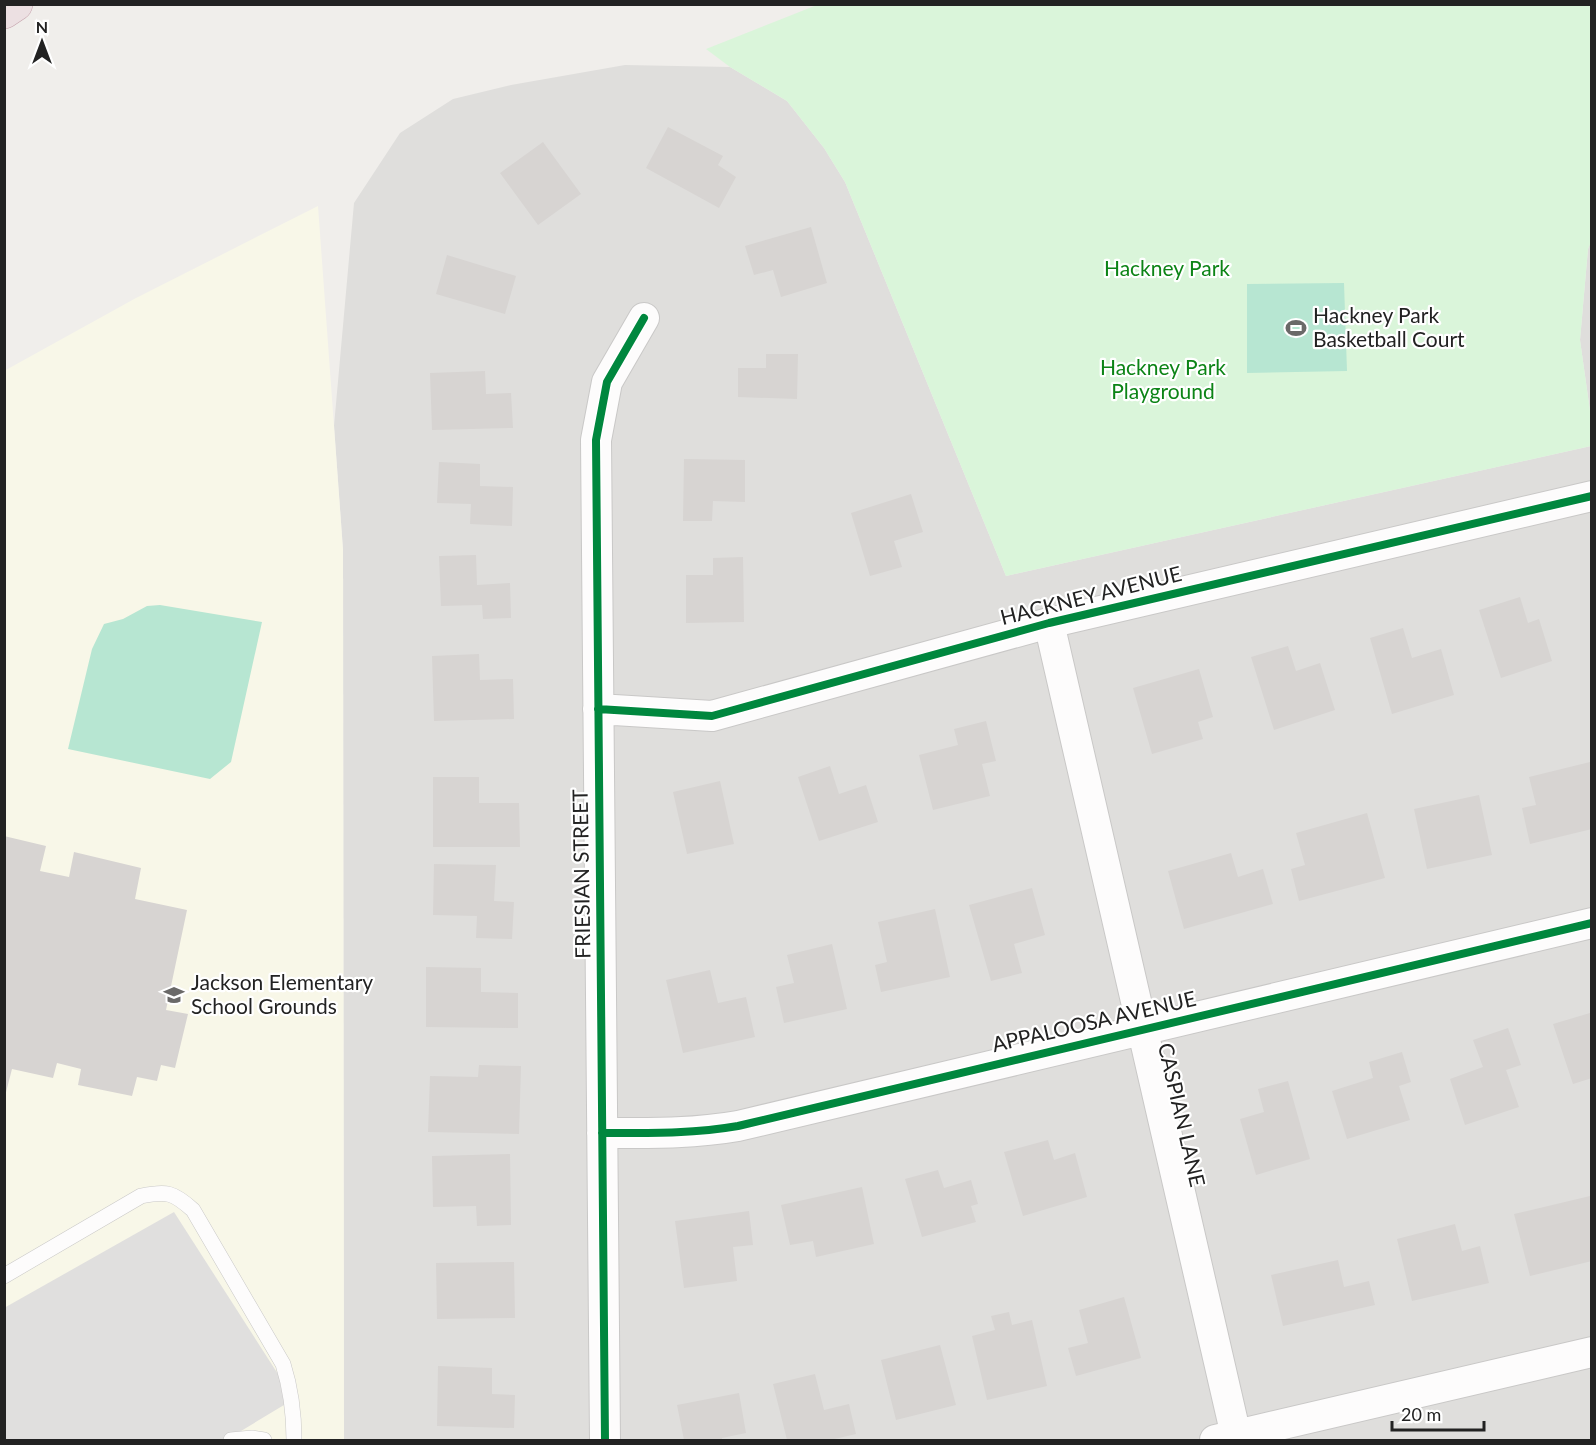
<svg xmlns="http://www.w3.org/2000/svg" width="1596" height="1445" font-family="Lato,sans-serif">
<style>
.residential{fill:#dfdedc}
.education{fill:#f8f7e8}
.park{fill:#daf5da}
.pitch{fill:#b7e6d2}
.parking{fill:#e0dfde}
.building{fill:#d7d4d2}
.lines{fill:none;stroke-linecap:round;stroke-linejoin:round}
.service-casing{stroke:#c9c8c7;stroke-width:16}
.minor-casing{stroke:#c9c8c7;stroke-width:32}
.motorway-casing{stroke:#c5a2ac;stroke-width:34}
.service{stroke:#fdfcfc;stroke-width:15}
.minor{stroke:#fdfcfc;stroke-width:30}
.motorway{stroke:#ece0e2;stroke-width:33}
.cycleway-casing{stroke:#fff;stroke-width:11}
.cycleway{stroke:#00873e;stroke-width:8}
.labels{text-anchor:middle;stroke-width:4.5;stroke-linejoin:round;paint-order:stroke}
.park-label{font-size:21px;fill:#0c8416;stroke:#fff}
.poi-label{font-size:21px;fill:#222;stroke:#fff;text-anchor:start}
.street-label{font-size:21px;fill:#222;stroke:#fff}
</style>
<rect width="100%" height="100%" fill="#f0eeeb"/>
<path class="residential" d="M625,65l105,2 57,34 37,47 21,34 161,394 585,-130v994h-1247l-1,-890 -9,-124 20,-223 46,-70 53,-34 58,-14z
M1591,240v178l-11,-78 8,-91z"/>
<path class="education" d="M318,206l25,344 1,890h-339l-1,-1069 132,-73z"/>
<path class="park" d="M817,5h774l1,235 -4,9 -8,91 11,78v28l-585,130 -161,-394 -21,-34 -37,-47 -57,-34 -24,-18z"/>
<path class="pitch" d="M1344,283l3,88 -100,2v-89z
M160,605l102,17 -31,140 -21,17 -142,-30 24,-100 12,-25 19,-5 24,-13z"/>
<path class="parking" d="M174,1212l120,187 -68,41h-221l-1,-132z"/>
<path class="building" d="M668,127l55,29 -5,9 18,12 -17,31 -73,-40z
M543,142l38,52 -43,31 -38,-52z
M811,227l16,56 -46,14 -8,-27 -19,5 -9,-29z
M447,255l69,21 -11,38 -69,-20z
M766,354h32l-1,45 -59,-2v-29h28z
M485,371l1,23 25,-1 2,35 -81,2 -2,-57z
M684,459l61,1v42l-32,-1 -1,20h-29z
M439,462l41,2v22l33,1 -1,39 -42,-2 1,-20 -34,-1z
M911,494l12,38 -29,9 8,26 -32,9 -19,-63z
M476,555l1,30 33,-2 1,35 -28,1 -1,-14 -41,1 -2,-50z
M743,557l1,65 -58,1v-48h27v-17z
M1520,597l8,26 11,-4 13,42 -51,17 -22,-68z
M1403,628l9,30 29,-9 13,46 -62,19 -22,-76z
M1288,646l8,25 24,-8 15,47 -61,20 -23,-73z
M479,654l1,26 33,-1 1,40 -80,2 -2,-65z
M1199,669l14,48 -15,5 5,17 -51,15 -19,-66z
M986,721l10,40 -14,3 8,32 -57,14 -14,-55 39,-10 -4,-16z
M1590,762l2,67 -62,15 -8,-36 14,-3 -7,-28z
M830,766l9,28 27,-9 12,37 -59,19 -21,-64z
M433,777h46v26h40l1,44h-87z
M720,781l14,63 -47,10 -14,-62z
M1479,795l13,60 -65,14 -13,-60z
M1367,813l18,65 -86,23 -8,-32 14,-4 -9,-32z
M4,836l42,10 -6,25 29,6 5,-25 67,16 -6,31 52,11 -21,100 22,4 -13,54 -14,-3 -4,16 -20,-4 -5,19 -54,-11 3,-16 -24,-6 -4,15 -41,-9 -8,31z
M1231,853l7,24 25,-8 10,35 -89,25 -16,-58z
M434,864l62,1 -2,36 20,1 -2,37 -36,-1 1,-22 -44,-1z
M1032,888l13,47 -31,9 8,29 -31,8 -22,-76z
M935,909l15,68 -69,15 -6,-27 12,-3 -9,-40z
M832,944l15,65 -63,14 -8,-36 18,-4 -7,-28z
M426,967l55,1v24l37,1v35l-92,-1z
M710,970l8,33 28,-6 9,40 -72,16 -17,-73z
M1590,1013l2,65 -19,6 -20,-60z
M1508,1028l13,37 -15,5 13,37 -54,18 -15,-46 33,-12 -10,-27z
M1402,1052l9,30 -12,4 11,34 -63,19 -15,-48 41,-13 -4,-16z
M479,1065l42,1 -2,68 -91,-2 2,-56 48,1z
M1288,1081l22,78 -54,16 -16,-56 24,-7 -6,-23z
M1048,1140l6,20 21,-7 12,44 -64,19 -19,-64z
M510,1154l1,71 -34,1 -1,-20 -43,1 -1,-51z
M938,1170l6,18 27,-8 7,24 -7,2 5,16 -54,15 -17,-58z
M862,1187l12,57 -58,13 -3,-16 -23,4 -9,-40z
M1590,1196l2,65 -62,15 -16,-62z
M749,1211l4,34 -20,2 4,34 -53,7 -9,-67z
M1455,1224l7,27 18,-5 9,37 -77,18 -15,-62z
M1338,1260l6,27 25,-6 6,24 -92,21 -12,-51z
M514,1262l1,56 -78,1 -1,-56z
M1124,1297l17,61 -65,18 -8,-28 20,-5 -9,-33z
M1009,1312l3,13 20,-5 15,66 -60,14 -15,-64 23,-6 -4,-14z
M940,1345l16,60 -60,15 -15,-60z
M438,1366l54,2v26l23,1 -1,33 -77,-2z
M815,1374l9,36 25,-6 7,30 -26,6h-43l-14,-56z
M739,1393l7,40 -24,5v2h-38l-7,-35z"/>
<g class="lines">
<g class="service-casing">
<path id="service" d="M4,1276l137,-80c26,-5 32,-4 52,14l90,154c8,25 11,49 11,76
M231,1440l21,-2 12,2"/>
</g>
<g class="minor-casing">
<path id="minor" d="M1049,623l188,817
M598,709l114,7 337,-93 543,-127
M602,1133c46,0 90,1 136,-7l854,-203
M605,1440l-9,-1000 11,-58 37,-64
M1215,1440l377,-88"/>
</g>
<g class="motorway-casing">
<path id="motorway" d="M4,12l12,-8"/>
</g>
<use href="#service" class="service"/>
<use href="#minor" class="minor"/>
<use href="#motorway" class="motorway"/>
<g class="cycleway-casing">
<path id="cycleway" d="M598,709l114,7 337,-93 543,-127
M602,1133c46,0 90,1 136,-7l854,-203
M605,1440l-9,-1000 11,-58 37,-64"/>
</g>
<use href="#cycleway" class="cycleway"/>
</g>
<defs>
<g id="stadium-bare" transform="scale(1.62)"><path d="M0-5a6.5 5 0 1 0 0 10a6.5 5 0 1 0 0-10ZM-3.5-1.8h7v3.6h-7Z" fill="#6a6968" stroke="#fff" stroke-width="2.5" paint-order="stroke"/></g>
<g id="school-bare" transform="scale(1.62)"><path d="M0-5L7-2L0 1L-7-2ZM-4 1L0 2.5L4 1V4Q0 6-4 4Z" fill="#6a6968" stroke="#fff" stroke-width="2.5" paint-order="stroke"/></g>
</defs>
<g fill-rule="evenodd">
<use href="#stadium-bare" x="1296" y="328"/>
<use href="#school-bare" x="174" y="995"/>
</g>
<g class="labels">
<g class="park-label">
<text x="1167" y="276">Hackney Park</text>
<text x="1163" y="375">Hackney Park<tspan x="1163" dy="24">Playground</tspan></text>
</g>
<g class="poi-label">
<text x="1313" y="323">Hackney Park<tspan x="1313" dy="24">Basketball Court</tspan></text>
<text x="191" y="990">Jackson Elementary<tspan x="191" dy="24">School Grounds</tspan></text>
</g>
<g class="street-label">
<text transform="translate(1091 596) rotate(-14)" y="7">HACKNEY AVENUE</text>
<text transform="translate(582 874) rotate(-91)" y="7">FRIESIAN STREET</text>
<text transform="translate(1094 1022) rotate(-13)" y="7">APPALOOSA AVENUE</text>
<text transform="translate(1181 1115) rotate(77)" y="7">CASPIAN LANE</text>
</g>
</g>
<rect width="1596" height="1445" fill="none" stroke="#222222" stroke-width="12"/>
<g transform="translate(42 42)" stroke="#ffffff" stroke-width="4.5" paint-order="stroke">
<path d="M0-4.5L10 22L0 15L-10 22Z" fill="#222222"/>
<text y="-9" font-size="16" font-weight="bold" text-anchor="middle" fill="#222222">N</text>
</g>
<path d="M1392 1421v9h92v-9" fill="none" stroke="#222222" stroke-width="3"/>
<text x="1401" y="1421" font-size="18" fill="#222222" stroke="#ffffff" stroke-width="4.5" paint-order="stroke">20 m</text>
</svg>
